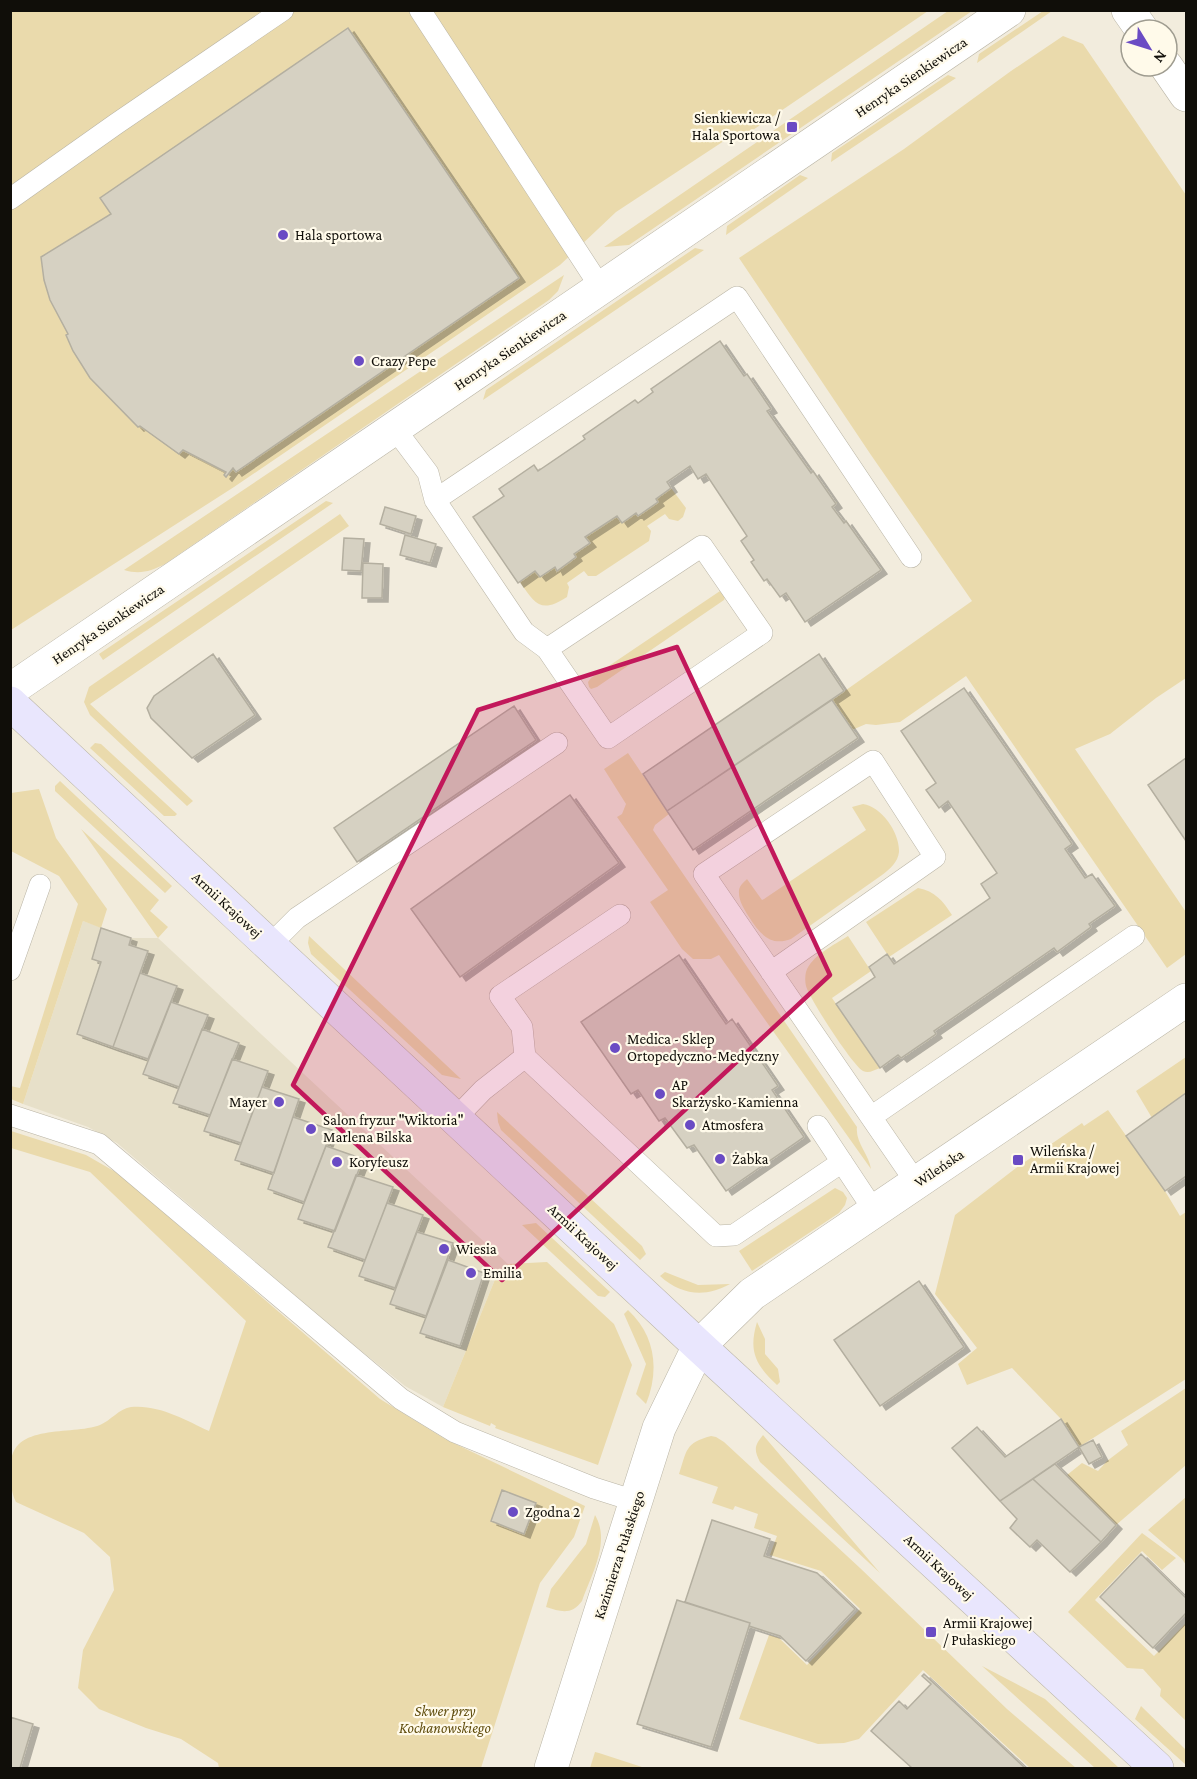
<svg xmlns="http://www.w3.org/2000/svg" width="1197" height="1779" font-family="'Crimson Pro',serif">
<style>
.built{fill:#e7e0c9}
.green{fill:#eadaac}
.building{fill:#d6d1c2;stroke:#b4afa0;stroke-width:1.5;filter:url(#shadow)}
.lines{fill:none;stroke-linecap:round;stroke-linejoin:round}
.lane-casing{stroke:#bab5a6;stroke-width:22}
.street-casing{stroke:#bab5a6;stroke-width:34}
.secondary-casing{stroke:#bab5a6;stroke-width:34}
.lane{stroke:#fff;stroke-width:21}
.street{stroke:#fff;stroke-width:33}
.secondary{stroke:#e9e6fd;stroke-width:33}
.marked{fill:#c2185b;fill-opacity:0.2;stroke:#c2185b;stroke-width:4.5;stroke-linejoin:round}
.poi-dot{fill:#6a4bc4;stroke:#fffaea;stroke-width:2}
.labels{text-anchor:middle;stroke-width:4.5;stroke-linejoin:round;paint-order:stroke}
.street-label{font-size:15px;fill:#100e09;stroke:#fffaea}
.poi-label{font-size:15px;fill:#100e09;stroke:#fffaea;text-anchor:start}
.park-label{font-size:15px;font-style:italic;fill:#604d0d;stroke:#fffaea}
</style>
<defs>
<filter id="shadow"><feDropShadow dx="6" dy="4" stdDeviation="0" flood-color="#0004"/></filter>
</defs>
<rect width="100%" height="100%" fill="#f2ecdd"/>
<path class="built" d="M83,921l48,17h27l350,326 -12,13 -53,130 -38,-21 -66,-53 -222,-190 -29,-16 -65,-23z"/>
<path class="green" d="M11,11h917l-187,127 -11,-1 -114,75 -56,53 -326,222 -223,143z
M948,11h24l-343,234 -25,2z
M1043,11h9l-75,52 2,-9z
M1063,36l20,8 103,151v483l-30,20 -46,36 -35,15 111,163v42l-19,14 -201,-292 -66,46 -24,3 -10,-1 -14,6 -20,-30 140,-99 -101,-146 -132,-197 165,-109 107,-78z
M948,75l8,3 -125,84 1,-9z
M800,175l8,3 -82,57 1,-9z
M695,248l9,2 -221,150 3,-10z
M564,275l-6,16 -9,9 -384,264c-14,7 -25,11 -41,6z
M671,488l15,20 -3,9 -5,4 -9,-2 -4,-5 -18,12 4,5 -2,10 -53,35h-8l-4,-5 -17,12 2,4 -2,10c-26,17 -32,7 -47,-15l15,-11 5,6 15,-10 2,3 19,-12 -2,-4 15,-11 -4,-6 32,-21 19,-3 2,3 20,-14 -2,-3z
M326,501l7,2 -230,157 -4,-6z
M340,514l9,12 -259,178 103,97 -6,5 -97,-91 -6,-13 5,-15z
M720,591l5,6 -1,3 -127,87 -6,2 -2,-2 -1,-5 3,-4z
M95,743l6,1 76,70 -2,2h-11l-74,-68z
M628,753l41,61 -14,11 -2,5 204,297c-2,15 12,27 14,42l-152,-214 -8,4h-18l-11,-10 -32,-47 18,-12 -51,-73 5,-3 4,-10 -22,-35z
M60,781l112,105 -7,7 -110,-102v-5z
M39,789l17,49 51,71 -6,19 -18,-7 -60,183 -12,-5 -1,-13 10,2 58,-184 -19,-28 -48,-25v-58z
M863,804c19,3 37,29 36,48 -1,10 -9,17 -17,23l-91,64c-21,8 -32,-6 -42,-22 -5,-8 -11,-17 -10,-27 1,-5 5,-8 8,-11l15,21 2,-1 102,-69 -14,-23z
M81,829l78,71 -9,11 18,16 -10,11z
M918,888c17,3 25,13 34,27l-63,42 -23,-35z
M309,936l152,143 -19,-4 -131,-121 -3,-11z
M848,936l23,35 -39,27 48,70c-6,2 -11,6 -17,3 -10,-5 -54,-73 -57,-85 -1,-4 -1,-10 0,-14 5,-16 28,-27 42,-36z
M1186,1057v36l-34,25 -16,-27z
M1108,1110l57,81 15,25 6,-4v167l-107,68 -18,-28 -49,-51 -45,17 -9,-21 19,-16 -42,-54 20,-79 61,-47 66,-45 2,3z
M497,1112l145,134 4,8 -6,6 -139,-130 -3,-8z
M11,1131l75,24 33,19 261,225 65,40 140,67 -11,31 -34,46 -59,185h-262l-1,-5 -37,-24 -35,-11 -47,-19 -21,-21 5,-38 31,-60 -4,-33 -26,-24 -68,-31c-6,-12 -5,-22 -5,-35 -1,-45 60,-31 89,-42 10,-4 20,-17 31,-18 27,-3 55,13 78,24l37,-110 -156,-149 -79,-24z
M835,1188l8,4 4,6 -2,7 -6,8 -87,58 -13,-20z
M536,1223l74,69 -5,5 -7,-1 -76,-71z
M547,1262l67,62 18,41 -34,100 -103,-37 1,-2 -5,-3 -1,3 -47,-19 53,-130 12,-13z
M665,1272l33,13 32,-1c-25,14 -49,11 -70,-8z
M628,1310c27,25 32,59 18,94l-10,-10 10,-30 -22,-50z
M757,1322l8,17v15l13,15 2,13 -3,3c-21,-20 -29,-33 -20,-63z
M1186,1388v77l-70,60 -49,-50 15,-12 16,8 9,-10 21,-16 -7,-14z
M763,1435l117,138 -120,-111c-6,-12 -6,-16 3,-27z
M711,1436l5,1 8,5 136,126 147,141 69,59h-46l-107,-98 -64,69 -15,4 -26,1 -79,-25 30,-84 10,3 28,27 53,-56 -39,-38 -51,-16 7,-19 -23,-8 4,-14 -23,-8 -2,4 -21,-7 6,-16 -39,-13c8,-24 6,-31 32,-38z
M1186,1497v68l-4,-6 -34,-29z
M595,1515c16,27 -4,60 -13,86 -10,14 -21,11 -36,6l5,-18 35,-45z
M1142,1533l34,25 -14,12 -20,-19 -47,49 59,56 32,-33v98l-26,-25 1,-7 -18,-20 -16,-1 -59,-56z
M982,1666l63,33 74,69h-24z
M1141,1706l45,44v15l-51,-46z
M595,1752l4,1 46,15h-55z"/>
<path class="building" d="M348,28l171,250 -283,194 -3,-4 -7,9 -2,-2 2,-3 -43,-22 -4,4 -39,-28 -2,1 -48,-49 -17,-27 -7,-16 2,-1 -18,-34 -6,-20 -3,-23 70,-43 -11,-16z
M720,341l24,35 3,-2 24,35 -4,2 44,62 2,-2 23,33 -4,3 12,16 2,-2 35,49 -76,52 -19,-29 -6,4 -13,-18 -3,2 -13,-19 3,-2 -13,-19 6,-5 -41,-62 -8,5 -8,-13 -23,16 4,6 -15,11 2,3 -20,14 -2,-3 -14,10 -5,-7 -32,21 5,6 -16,11 2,3 -19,14 -2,-4 -15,10 -5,-6 -17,12 -45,-66 31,-21 -5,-7 35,-24 4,6 47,-32 -2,-3 52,-36 3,3 15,-11 -2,-3z
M385,507l31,9 -5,18 -31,-10z
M405,535l31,9 -6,19 -30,-8z
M344,538l20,1 -3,32 -19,-1z
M363,563l20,1 -1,34h-20z
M213,654l42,61 -63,43 -41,-40 -4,-10 7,-12z
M819,654l25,37 -177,120 -24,-37z
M964,688l108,156 -7,5 20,29 7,-4 23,32 -26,18 2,3 -34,25 -3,-4 -120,83 2,3 -35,24 -3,-3 -18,13 -44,-64 39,-27 -6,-10 18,-13 7,10 96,-66 -9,-14 16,-11 -49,-72 -9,7 -13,-18 10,-7 -35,-52z
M832,700l26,38 -165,112 -26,-39z
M514,706l22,34 -179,122 -23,-34z
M1186,758v83l-38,-56z
M570,795l49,68 -159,114 -49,-68z
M101,928l30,10 -2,7 19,6 -35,96 -36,-13 24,-72 -9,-3z
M679,955l47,69 6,-5 46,67 -6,4 32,47 -78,54 -32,-46 -7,3 -22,-30 -6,3 -21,-31 -7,4 -50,-72z
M140,973l37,13 -29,73 -35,-12z
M171,1002l37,13 -29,72 -36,-13z
M202,1029l37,14 -29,72 -37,-12z
M232,1059l36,12 -27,72 -37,-12z
M262,1087l37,12 -25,74 -39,-13z
M1186,1093v83l-21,15 -39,-55z
M293,1117l39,13 -28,72 -36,-13z
M326,1146l37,13 -28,72 -37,-12z
M356,1175l37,12 -28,73 -37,-13z
M387,1203l36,12 -28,73 -36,-12z
M417,1232l36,11 -27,73 -36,-12z
M448,1260l36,13 -24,73 -40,-13z
M919,1281l45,66 -84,59 -46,-66z
M1061,1419l18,28 -79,54 -48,-53 25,-21 28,30z
M1093,1440l9,17 -13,7 -10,-17z
M1055,1464l61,61 -15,17 -68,-63z
M1033,1479l68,63 -31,30 -33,-32 -7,7 -20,-19 7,-9 -17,-18z
M502,1490l34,13 -12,31 -33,-13z
M712,1520l58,19 -6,17 53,17 38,36 -49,52 -26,-25 -31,-10 1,-3 -65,-21z
M1141,1554l45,44v15l-33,35 -53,-51z
M677,1600l73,23 -39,124 -74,-23z
M924,1674l101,94h-113l-41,-37 28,-30 8,8 24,-25 -9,-8z
M10,1717l23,7 -13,44h-10z"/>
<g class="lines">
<g class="lane-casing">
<path id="lane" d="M420,10l181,278
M10,199l106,-75 167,-114
M395,429l33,44 7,27 89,132 23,17 155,-103 60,87 -154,105 -61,-89
M435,500l302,-203 174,260
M270,945l27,-27 260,-175
M10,970l30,-85
M771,972l164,-115 -62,-96 -169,113 213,310
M525,1057l-3,-30 -22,-31 120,-81
M10,1115l89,29 302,255 54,33 139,56 41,13
M871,1117l263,-181
M456,1118l27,-28 42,-33 191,179 18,-1 108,-73
M818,1126l57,86"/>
</g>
<g class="street-casing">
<path id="street" d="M1128,10l14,20
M1166,66l20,29
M10,690l999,-680
M551,1768l108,-340 40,-82 53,-52 434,-294"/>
</g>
<g class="secondary-casing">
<path id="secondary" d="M10,703l689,643 458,422"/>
</g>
<use href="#lane" class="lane"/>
<use href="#street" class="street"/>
<use href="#secondary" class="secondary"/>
</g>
<path class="marked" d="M677,647l153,328 -328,305 -209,-195 185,-375z"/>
<g class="poi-dot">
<rect x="786" y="121" width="12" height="12" rx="3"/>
<circle cx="283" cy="235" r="6"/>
<circle cx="359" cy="361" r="6"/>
<circle cx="615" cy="1048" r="6"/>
<circle cx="660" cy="1094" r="6"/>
<circle cx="279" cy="1102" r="6"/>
<circle cx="690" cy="1125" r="6"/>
<circle cx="311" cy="1129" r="6"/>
<circle cx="720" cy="1159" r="6"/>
<rect x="1012" y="1154" width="12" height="12" rx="3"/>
<circle cx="337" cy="1162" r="6"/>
<circle cx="444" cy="1249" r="6"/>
<circle cx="471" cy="1273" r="6"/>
<circle cx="513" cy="1512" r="6"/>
<rect x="925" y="1626" width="12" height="12" rx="3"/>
</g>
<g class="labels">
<g class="street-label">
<text transform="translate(911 77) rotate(-34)" y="5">Henryka Sienkiewicza</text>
<text transform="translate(510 350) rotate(-34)" y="5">Henryka Sienkiewicza</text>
<text transform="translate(108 624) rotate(-34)" y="5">Henryka Sienkiewicza</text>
<text transform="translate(227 905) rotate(43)" y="5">Armii Krajowej</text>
<text transform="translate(939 1168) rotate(-34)" y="5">Wileńska</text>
<text transform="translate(583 1237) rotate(43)" y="5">Armii Krajowej</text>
<text transform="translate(619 1555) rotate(-72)" y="5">Kazimierza Pułaskiego</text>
<text transform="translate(939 1567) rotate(43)" y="5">Armii Krajowej</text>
</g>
<g class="poi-label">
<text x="780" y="123" text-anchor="end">Sienkiewicza /<tspan x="780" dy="17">Hala Sportowa</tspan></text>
<text x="295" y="240">Hala sportowa</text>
<text x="371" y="366">Crazy Pepe</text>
<text x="627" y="1044">Medica - Sklep<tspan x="627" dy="17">Ortopedyczno-Medyczny</tspan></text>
<text x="672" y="1090">AP<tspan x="672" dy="17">Skarżysko-Kamienna</tspan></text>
<text x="267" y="1107" text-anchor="end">Mayer</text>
<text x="323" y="1125">Salon fryzur "Wiktoria"<tspan x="323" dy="17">Marlena Bilska</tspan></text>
<text x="702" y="1130">Atmosfera</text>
<text x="1030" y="1156">Wileńska /<tspan x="1030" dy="17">Armii Krajowej</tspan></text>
<text x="732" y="1164">Żabka</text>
<text x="349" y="1167">Koryfeusz</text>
<text x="456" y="1254">Wiesia</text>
<text x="483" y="1278">Emilia</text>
<text x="525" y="1517">Zgodna 2</text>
<text x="943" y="1628">Armii Krajowej<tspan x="943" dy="17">/ Pułaskiego</tspan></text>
</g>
<g class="park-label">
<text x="445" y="1716">Skwer przy<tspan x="445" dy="17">Kochanowskiego</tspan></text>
</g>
</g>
<rect width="1197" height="1779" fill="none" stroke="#100e09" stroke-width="24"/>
<g transform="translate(1149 48) rotate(128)"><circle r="28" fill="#fffaea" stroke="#9f9c90" stroke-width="1.5"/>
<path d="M0-4.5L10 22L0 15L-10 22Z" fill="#6a4bc4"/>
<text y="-9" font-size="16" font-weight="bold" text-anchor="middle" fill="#100e09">N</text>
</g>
</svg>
